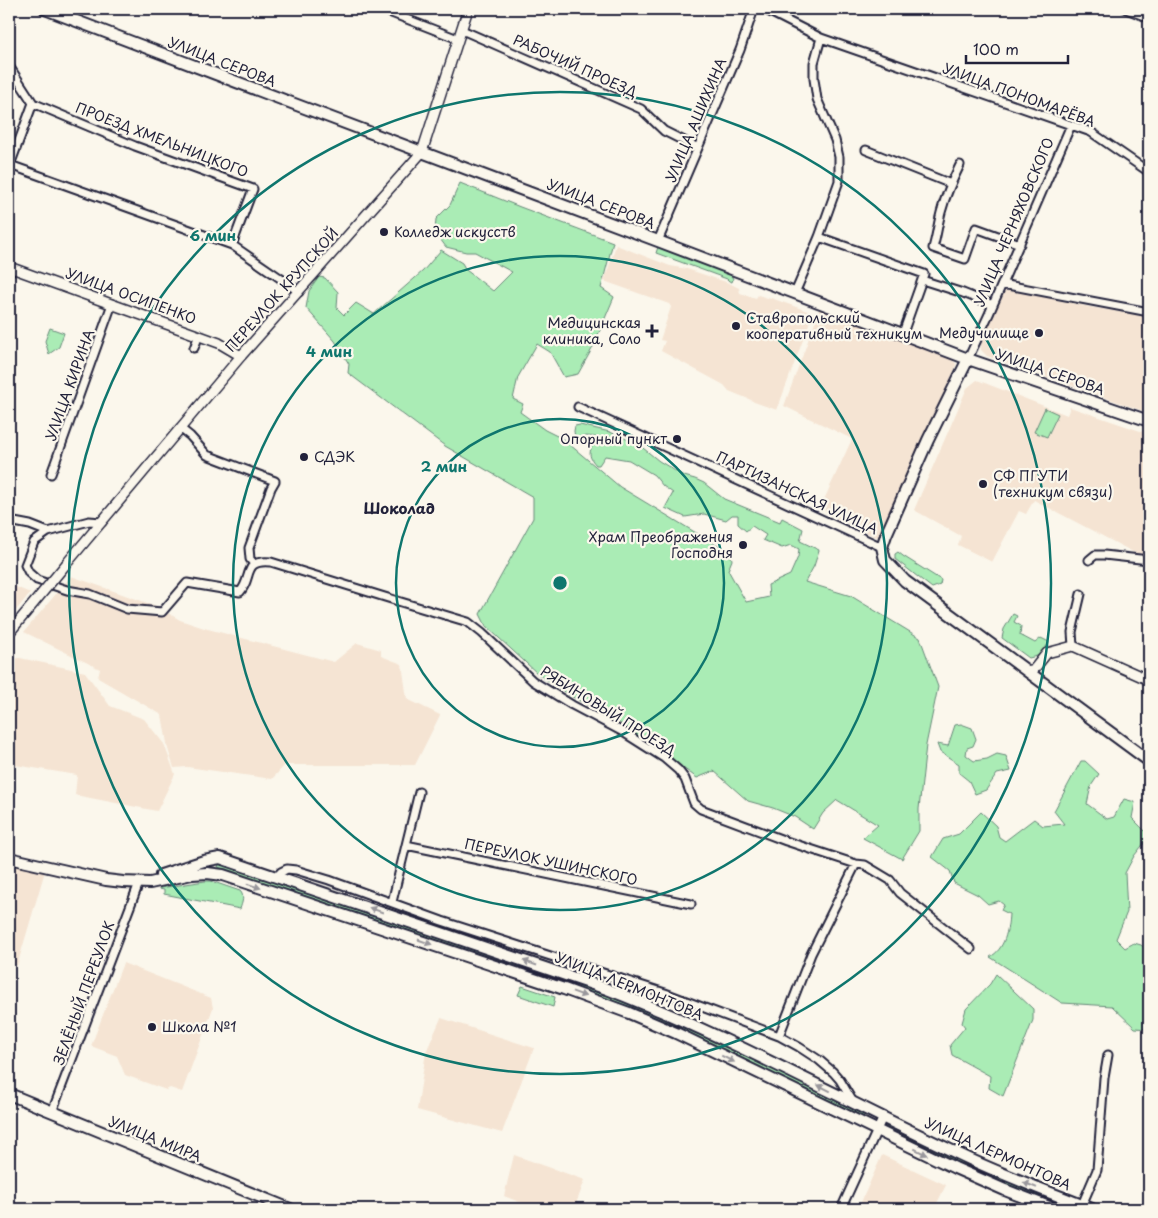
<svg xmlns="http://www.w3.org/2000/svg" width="1158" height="1218" font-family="'Playpen Sans',sans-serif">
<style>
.built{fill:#f5e4d3}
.green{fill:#aaecb5;stroke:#668778}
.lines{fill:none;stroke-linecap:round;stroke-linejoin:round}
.minor-casing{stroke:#22223b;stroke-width:11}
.tertiary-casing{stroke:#22223b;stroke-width:12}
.secondary-casing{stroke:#22223b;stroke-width:14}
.primary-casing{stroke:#22223b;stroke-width:14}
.minor{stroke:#fbf7ec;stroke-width:7}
.tertiary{stroke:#fbf7ec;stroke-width:9}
.secondary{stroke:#fbf7ec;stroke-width:10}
.primary{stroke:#fbf7ec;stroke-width:10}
.tertiary-bridge-casing{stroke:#22223b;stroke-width:12;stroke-linecap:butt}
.tertiary-bridge{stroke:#fbf7ec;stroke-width:9}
.oneway{fill:#99979c}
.ring{fill:none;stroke:#0f766e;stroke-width:2.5}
.poi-dot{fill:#22223b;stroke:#fbf7ec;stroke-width:2}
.labels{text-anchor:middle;stroke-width:4.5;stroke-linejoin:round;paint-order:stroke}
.street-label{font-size:14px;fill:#22223b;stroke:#fbf7ec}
.poi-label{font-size:14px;fill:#22223b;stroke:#fbf7ec;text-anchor:start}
.neighbourhood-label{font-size:15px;font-weight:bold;fill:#22223b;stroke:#fbf7ec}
.centre{fill:#0f766e;stroke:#fbf7ec;stroke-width:2.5}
.ring-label{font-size:15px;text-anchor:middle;font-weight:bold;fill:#0f766e;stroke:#fbf7ec;stroke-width:4.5;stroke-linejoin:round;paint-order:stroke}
</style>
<rect width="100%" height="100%" fill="#fbf7ec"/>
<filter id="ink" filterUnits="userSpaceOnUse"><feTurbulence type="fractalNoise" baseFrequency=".02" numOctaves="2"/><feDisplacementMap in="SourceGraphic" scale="10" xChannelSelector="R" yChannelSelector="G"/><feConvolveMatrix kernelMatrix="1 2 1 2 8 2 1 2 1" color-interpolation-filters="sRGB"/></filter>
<g filter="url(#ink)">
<path class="built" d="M616,245l54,21 17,3 42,14 10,5 1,5 16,5 2,-3 13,4v-1l42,15 -36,97 -23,-8 -3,-2 -22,-9 -5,-6 -63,-34 4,-10 -5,-1 11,-33 -2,-3 -65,-23z
M1011,290l79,17 59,10v96l-162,-57 -6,-6v-8l21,-48 3,-3z
M820,308l129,48 7,8 -1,5 -75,168h-4l-50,-24 -4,-9 30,-65 -68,-33z
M977,380l90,35 3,-8 79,27v117l-1,5 -15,-4 -99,-52 -8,14 -7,-3 -27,51 -34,-17 3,-9 -47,-26 53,-122z
M71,576l85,30 24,14 24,8 130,34 23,-19 24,7v6l21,8 5,35 33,16 -25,50h-130l-13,14 -85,-12 -13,1 -6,-19 -6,-34 -64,-37 2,-9 -76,-37z
M9,584l21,9 -21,26z
M20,658l65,14 25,34 34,13 20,25 11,30 -18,37 -82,-16 2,-20 -68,-11v-105z
M9,864l36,7 -28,95 -8,-4z
M123,963l88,35 2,10 -31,84 -12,-4 -4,2 -41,-15 -8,-19 -26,-10z
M441,1018l93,30 -32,85 -85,-23 9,-58z
M514,1155l71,25 -11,29h-37l-33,-13z
M882,1155l64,30 -12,24h-76z"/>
<path class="green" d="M460,183l60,24 93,35 -12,46 13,9 -22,52 -14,25 -14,3 -14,-25 -13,-8 -19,33 -5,22 10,5 -3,8 25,18 18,9 57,48 111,67 1,6 -4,10 18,32 23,-5 -1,-12 22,-10 8,-18 1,-8 -8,-4 -9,3 -19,-8 3,-5 -14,-9 -6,5 -8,-7v-9h-6l-6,5 -22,-6 -19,3 -20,-9 8,-15 -10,-7 -9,-11 -25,-15 -24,-4 -6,9h-3c-7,-8 -7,-10 -4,-21l8,-4 1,-2 -15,-2 -8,2h-3l-1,-7 1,-5 5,-1 30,7 28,12 21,17 25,15 11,3 9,4 20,16 56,23 2,-4 21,11 -3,12 19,9 -5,16 -9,16 46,14 69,42 18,49 -12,58 -7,64v22l-17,28 -39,-21 15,-13 -41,-25 -14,13 -10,16 -18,-12 -22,-9 -25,-7 -34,-30 -17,7 -74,-53 -52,-29 -33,-22 -52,-48 -6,-12 53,-96v-21l-88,-51 -97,-73 1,-9 -14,-23 -29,-33 3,-17 10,-14 6,1 13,14 -1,16 7,7 12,-12 18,11 49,-43 18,-21 21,13 4,7 27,21 19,-19 -37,-20h-9l-20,-5 -11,-15 1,-13 14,-14z
M658,247l73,28 2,4 -1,3 -3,-1 -2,-2 -71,-26z
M50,328l14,5 -5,14 -10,7 -4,-13z
M1045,408l13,6 -11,23 -13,-5z
M898,552l5,4 38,24 -1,5 -8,3 -37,-29v-5z
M1013,614l4,2 -3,6 7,4 -1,9 15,8 6,-5 8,4 -3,5v4l-5,4 -12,3 -27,-20 2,-9z
M961,724l11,4 4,11 -3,7 -6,2 -1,7 8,6 13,-2 10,-5 9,2 5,15 -14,3 -11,16 -11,4 -6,-13 -10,-8v-9l-19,-12 -3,-8 11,2 7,-21z
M1081,761h4l14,13 -8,12 -4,18 20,15 7,-2 10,-18 11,3 -3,16 17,17v2l-15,19 -9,17 2,39 -11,27 9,9 9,-5 7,2 8,6v14l-6,16 5,28 1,3v17l-14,-1 -23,-22 -50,-3 -72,-46c15,-8 18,-27 19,-43l-8,-4 3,-5 -5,-4 -11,3 -10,-9 -24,-12 -4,-12 -18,-14 11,-18 16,-5 22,-22 15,14 3,11 6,4 29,-22 9,7 21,-2 -10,-13z
M219,864l386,130c89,35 174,79 259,120v2l-1,1 -158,-76 -73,-33 -65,-23 -349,-118z
M205,881h6l29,10c5,5 2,12 0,18l-76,-15v-4l-5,-1 1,-1z
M996,974l37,35v11l-30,76 -14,-8 1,-12 -38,-21 -2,-10 15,-18 -3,-4 4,-14 24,-25z
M522,986l33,11 -2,10 -35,-12z
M884,1125l99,47 93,37h-7l-87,-35 -98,-47z"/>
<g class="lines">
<g class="minor-casing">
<path id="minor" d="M381,9l77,30
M764,9l57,29 270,94 58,40
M1126,9l23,9
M462,30l179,79 23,22 34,17
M9,66l24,37 102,43 118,43 -21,56 48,33 19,14
M33,103l-23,62 222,80
M866,150l85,34
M960,165c-7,14 -14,29 -18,44 -4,13 -5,26 -9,39l32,11 11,-31 44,16
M819,237l105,37 -21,59
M658,241l82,-191 14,-41
M922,280l41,13 30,12
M1002,284l147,28
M795,293l24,-56 20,-56v-24l-4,-17 -18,-41 -3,-20v-16l7,-25
M194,348l5,-13
M968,359l21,-45 82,-189
M578,407l304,140
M180,428l10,8 17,19 68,26 -4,7 -22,60 1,11 4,5
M51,474l61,-170
M9,521l21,4 18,7
M102,522l-13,-1 -41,11 -14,10 -9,23 4,8 8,7 30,10 23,4 37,15 35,3 25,-29 53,9c13,-14 2,-33 31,-30l130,40 67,20 14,11 51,48 39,24 51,27 41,26 14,12 7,9 9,24 7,6 85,32 70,23 9,1 25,15 10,13 71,56
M1089,560l6,-5h9l45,5
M1073,646l-1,-14 9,-38
M406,845l285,59
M276,877l5,-5 6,-3 9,1 33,10 113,41 223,72 114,43 20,11 20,13 14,12 7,8 13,22
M392,902l27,-110
M779,1036l32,-82 45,-90
M52,1112l87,-229
M1082,1205l15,-35 7,-92 4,-23
M841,1209l42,-92"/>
</g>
<g class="tertiary-casing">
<path id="tertiary" d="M9,267l210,76 22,13
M67,563l174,-207 181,-204 46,-143
M1031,673l16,-20 26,-7 76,34"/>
</g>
<g class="secondary-casing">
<path id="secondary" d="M45,9l252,96 361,136 310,118 181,62
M968,359l-40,81 -42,95 -4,12 3,13 20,21 244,180
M9,1094l281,115"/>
</g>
<g class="primary-casing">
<path id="primary" d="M9,858l97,22 17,2 27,1 42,-9 15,-1 16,2 341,114 65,24 47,20 279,135 50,22 49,19
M161,875l43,-14 16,-3 387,131c122,47 237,112 356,167 42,20 86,36 129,53"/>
</g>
<use href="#minor" class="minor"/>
<use href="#tertiary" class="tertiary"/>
<use href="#secondary" class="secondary"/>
<use href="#primary" class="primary"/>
<g class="tertiary-bridge-casing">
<path id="tertiary-bridge" d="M9,633l58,-70"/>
</g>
<use href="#tertiary-bridge" class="tertiary-bridge"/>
</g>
<defs><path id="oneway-solid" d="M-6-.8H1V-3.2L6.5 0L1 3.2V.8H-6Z" transform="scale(1.25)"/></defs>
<g class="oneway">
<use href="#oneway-solid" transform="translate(254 886) rotate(18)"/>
<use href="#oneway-solid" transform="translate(376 910) rotate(-161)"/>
<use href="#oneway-solid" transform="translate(425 942) rotate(19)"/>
<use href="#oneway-solid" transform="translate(530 963) rotate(-161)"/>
<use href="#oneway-solid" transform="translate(579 994) rotate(20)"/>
<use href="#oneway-solid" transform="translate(728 1059) rotate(26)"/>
<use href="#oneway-solid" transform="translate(824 1088) rotate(-154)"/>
<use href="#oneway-solid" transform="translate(921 1152) rotate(26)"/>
<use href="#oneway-solid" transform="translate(1030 1185) rotate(-158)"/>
</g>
</g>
<g class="ring">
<circle cx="560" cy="583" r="164"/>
<circle cx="560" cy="583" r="327"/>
<circle cx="560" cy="583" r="491"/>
</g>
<g class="poi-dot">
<circle cx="384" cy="232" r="5"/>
<circle cx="736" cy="326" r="5"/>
<path d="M649.5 323.5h5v5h5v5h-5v5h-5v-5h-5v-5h5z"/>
<circle cx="1039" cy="333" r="5"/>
<circle cx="677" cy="439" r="5"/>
<circle cx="304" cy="457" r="5"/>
<circle cx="983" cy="484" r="5"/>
<circle cx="743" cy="545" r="5"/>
<circle cx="152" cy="1027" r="5"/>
</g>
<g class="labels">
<g class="street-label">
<text transform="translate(222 62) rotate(21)" y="5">УЛИЦА СЕРОВА</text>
<text transform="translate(575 66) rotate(24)" y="5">РАБОЧИЙ ПРОЕЗД</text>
<text transform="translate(1019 95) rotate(20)" y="5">УЛИЦА ПОНОМАРЁВА</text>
<text transform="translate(696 120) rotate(-67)" y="5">УЛИЦА АШИХИНА</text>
<text transform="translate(162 140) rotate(21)" y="5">ПРОЕЗД ХМЕЛЬНИЦКОГО</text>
<text transform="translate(601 204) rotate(21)" y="5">УЛИЦА СЕРОВА</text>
<text transform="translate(1014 222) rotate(-67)" y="5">УЛИЦА ЧЕРНЯХОВСКОГО</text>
<text transform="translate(282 290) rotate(-48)" y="5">ПЕРЕУЛОК КРУПСКОЙ</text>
<text transform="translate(131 296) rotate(20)" y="5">УЛИЦА ОСИПЕНКО</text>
<text transform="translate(1050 372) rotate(19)" y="5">УЛИЦА СЕРОВА</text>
<text transform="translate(70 385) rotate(-70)" y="5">УЛИЦА КИРИНА</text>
<text transform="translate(797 493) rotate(25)" y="5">ПАРТИЗАНСКАЯ УЛИЦА</text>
<text transform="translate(608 711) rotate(32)" y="5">РЯБИНОВЫЙ ПРОЕЗД</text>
<text transform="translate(551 862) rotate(12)" y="5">ПЕРЕУЛОК УШИНСКОГО</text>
<text transform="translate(629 986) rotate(22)" y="5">УЛИЦА ЛЕРМОНТОВА</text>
<text transform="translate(84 993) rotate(-70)" y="5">ЗЕЛЁНЫЙ ПЕРЕУЛОК</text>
<text transform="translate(155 1139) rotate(22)" y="5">УЛИЦА МИРА</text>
<text transform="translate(998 1154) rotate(24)" y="5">УЛИЦА ЛЕРМОНТОВА</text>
</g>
<g class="poi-label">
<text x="394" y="237">Колледж искусств</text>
<text x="746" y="323">Ставропольский<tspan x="746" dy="16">кооперативный техникум</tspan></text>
<text x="641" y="328" text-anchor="end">Медицинская<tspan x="641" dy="16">клиника, Соло</tspan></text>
<text x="1029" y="338" text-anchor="end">Медучилище</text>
<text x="667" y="444" text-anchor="end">Опорный пункт</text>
<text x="314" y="462">СДЭК</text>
<text x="993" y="481">СФ ПГУТИ<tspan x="993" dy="16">(техникум связи)</tspan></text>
<text x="733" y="542" text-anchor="end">Храм Преображения<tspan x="733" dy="16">Господня</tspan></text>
<text x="162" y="1032">Школа №1</text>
</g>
<g class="neighbourhood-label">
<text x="399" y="514">Шоколад</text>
</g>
</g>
<circle cx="560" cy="583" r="8" class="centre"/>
<g class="ring-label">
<text x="213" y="241">6 мин</text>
<text x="329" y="357">4 мин</text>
<text x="444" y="472">2 мин</text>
</g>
<rect width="1158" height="1218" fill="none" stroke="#fbf7ec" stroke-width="30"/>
<rect x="15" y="15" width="1128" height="1188" fill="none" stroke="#22223b" stroke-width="2" filter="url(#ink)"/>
<path d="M966 55v8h102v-8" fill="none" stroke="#22223b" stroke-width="2.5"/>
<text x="973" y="55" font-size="15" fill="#22223b" stroke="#fbf7ec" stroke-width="4" paint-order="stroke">100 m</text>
</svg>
